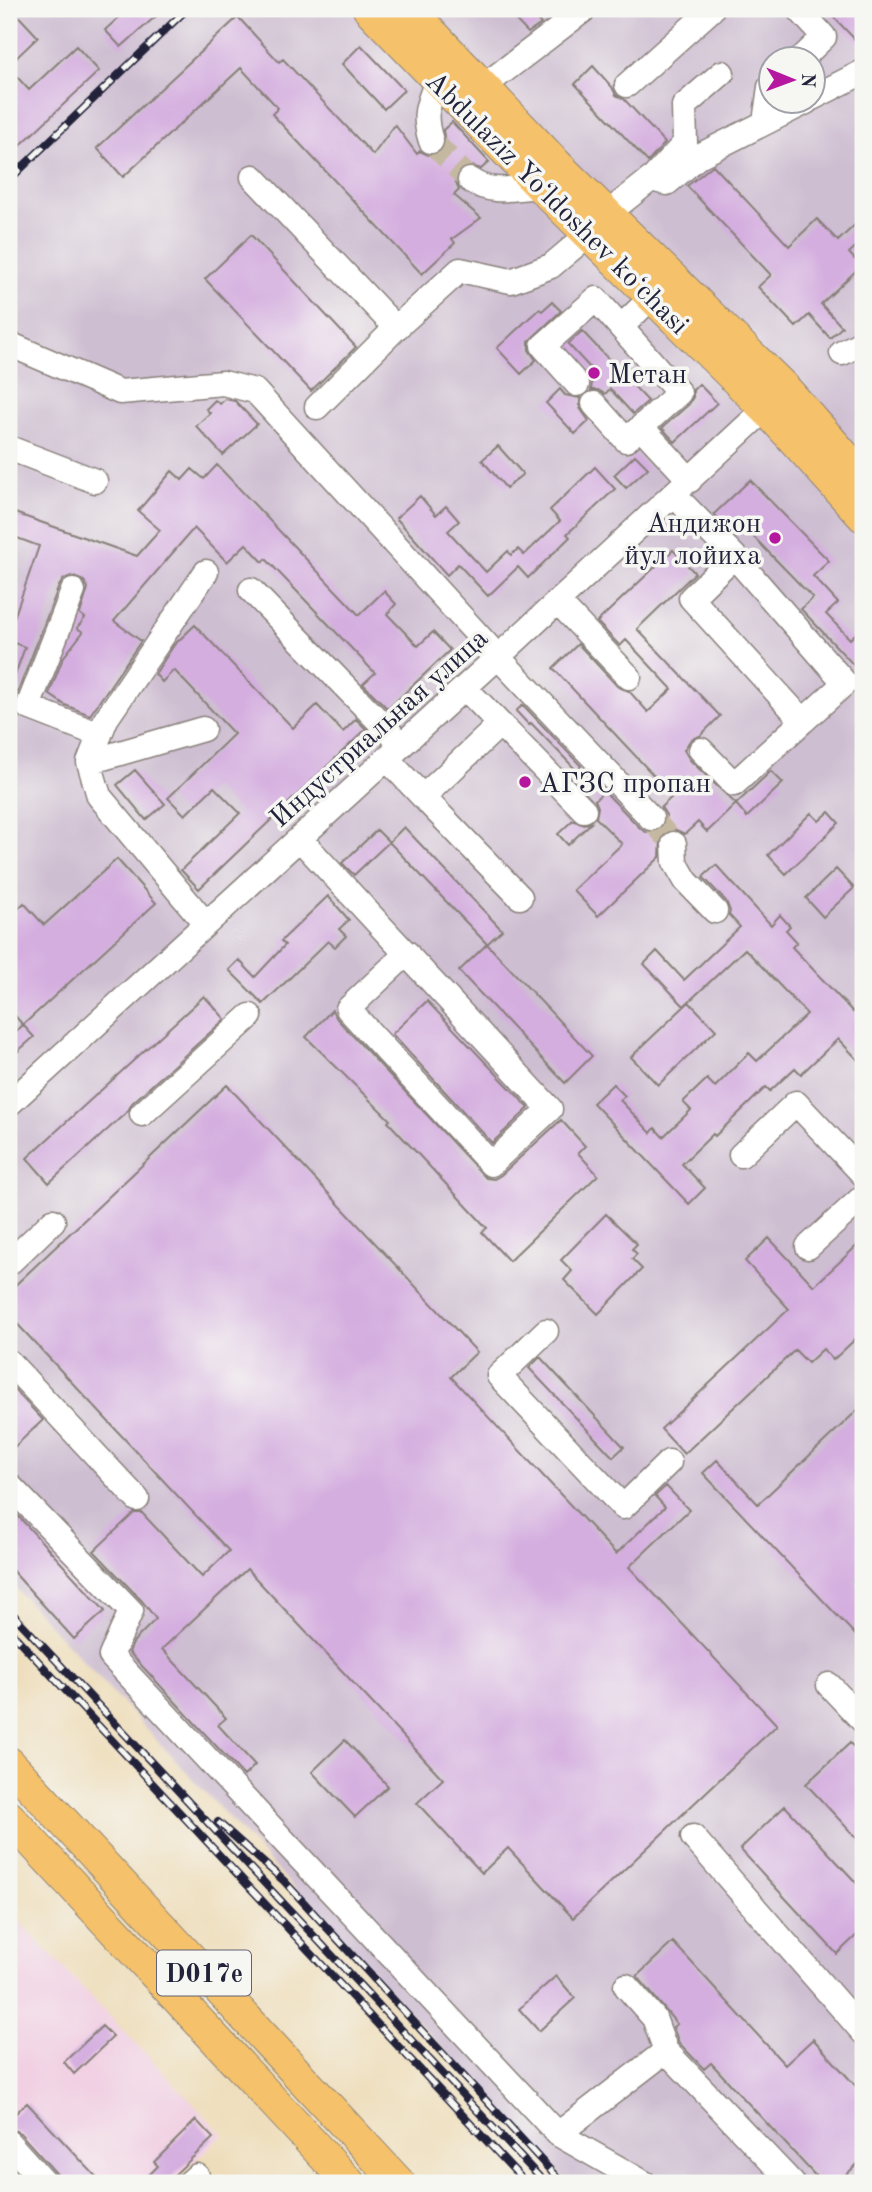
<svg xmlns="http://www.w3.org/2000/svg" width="872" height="2192" font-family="'Old Standard TT',serif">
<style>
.built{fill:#f1d0e3}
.industrial{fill:#cebed1;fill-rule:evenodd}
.building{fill:#d4aedf}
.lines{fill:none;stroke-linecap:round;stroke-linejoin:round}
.minor-tunnel{stroke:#c5b8a1;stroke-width:24;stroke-dasharray:24 12;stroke-linecap:butt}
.minor-casing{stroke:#88807a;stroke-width:27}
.major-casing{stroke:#88807a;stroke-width:34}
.minor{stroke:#fff;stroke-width:24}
.major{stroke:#f5c16b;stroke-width:32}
.rail-casing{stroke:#22223b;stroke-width:8}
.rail{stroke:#f6f6f2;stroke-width:5;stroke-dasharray:16;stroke-linecap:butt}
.poi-dot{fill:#b5179e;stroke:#f6f6f2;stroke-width:2.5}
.labels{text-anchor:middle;stroke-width:7;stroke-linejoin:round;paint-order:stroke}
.shield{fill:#f6f6f2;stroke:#626272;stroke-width:2}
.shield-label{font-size:26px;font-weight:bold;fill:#22223b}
.street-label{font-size:28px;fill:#22223b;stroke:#f6f6f2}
.poi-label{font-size:28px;fill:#22223b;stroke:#f6f6f2;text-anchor:start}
</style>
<rect width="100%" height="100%" fill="#f6f6f2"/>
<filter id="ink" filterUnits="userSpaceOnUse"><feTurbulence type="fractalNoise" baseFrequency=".0143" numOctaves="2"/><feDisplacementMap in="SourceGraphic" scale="14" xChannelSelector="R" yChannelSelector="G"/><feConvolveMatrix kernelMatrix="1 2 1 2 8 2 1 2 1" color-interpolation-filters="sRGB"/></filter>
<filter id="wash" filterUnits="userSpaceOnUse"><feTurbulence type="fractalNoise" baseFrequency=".00686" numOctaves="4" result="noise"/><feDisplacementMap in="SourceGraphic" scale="28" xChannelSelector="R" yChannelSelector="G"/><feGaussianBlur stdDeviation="1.57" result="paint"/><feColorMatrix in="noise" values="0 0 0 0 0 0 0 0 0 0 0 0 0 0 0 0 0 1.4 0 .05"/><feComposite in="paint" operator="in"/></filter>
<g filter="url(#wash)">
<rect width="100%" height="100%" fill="#eeddba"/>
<path class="built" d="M9,1911l214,224 -50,48h-119l-45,-49z"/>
<path class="industrial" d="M9,9h854v2174h-295l-559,-602zM770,60h42v42h-42z"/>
<g id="blocks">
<path class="building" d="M9,9h3l26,28 -29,28z
M128,9h36l-43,38 -16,-17z
M505,9h23l13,15 -13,9z
M826,9h37v39z
M238,17l41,45 4,-3 90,96 22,-30 22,29 3,-3 8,4h8l9,-10 -2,-15 9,-8 37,40 -8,7 -12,-4 -11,7 -3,9 4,9 -5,5 27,23 -29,21 3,4 -33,31 -150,-160 6,-6 -37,-40 -118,109 -26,-29z
M361,45l43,45 -20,19 -42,-45z
M76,46l23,25 -90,85v-88l20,22z
M593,66l19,21 4,8 8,4 41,44 -17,19 -73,-78z
M713,165l76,81 28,-27 21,22 25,-24v23l-14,13 12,13 -40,38 21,23 -12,11 -21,-23 -13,12 -38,-40 13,-12 -84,-89z
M251,235l105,112 -45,44 -106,-112z
M552,302l9,9 -32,30v9l7,10 -15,14 -24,-26 42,-39 3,2z
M582,331l66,70 -15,13 -23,-25 -5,5 -7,-4h-7l1,-8 -4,-8 4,-4 -24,-26z
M699,384l18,19 -42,39 -13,-14 27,-24 4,-7v-7z
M560,389l5,6 15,3v10l9,13 -14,13 -29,-31z
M225,399l10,2 22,23 -34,31 -27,-29 14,-13 -4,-4 9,-9 5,4z
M498,446l25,28 -17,14 -24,-28z
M635,455l13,13 -22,20 -12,-13z
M217,465l142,150 25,-24 12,13 -9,10 31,32 15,-14 17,18 -62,59 -25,-25 12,-11 -109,-114 -3,3 -17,-18 -19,18 -33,-34 -80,93 27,20 -51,74 -25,-10 -16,-11 14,-36 20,-26 -6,-4 8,-10 -5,-4 8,-26 -4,-7 -13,-5 -7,3 -5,7 -45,116v9l-5,-2v-17l16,-45 -16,-6v-9l30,-86 -30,-11v-24l128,45 23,-26 -22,-19 34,-40 10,9 10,-11 12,10z
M595,467l20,22 -48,45 3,3 -42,41 -10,-11 -30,29 -30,-32 -11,11 -51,-57 24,-22 16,19 10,-9 13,15 -11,10 38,41 22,-21 3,4 7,-6 6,6 36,-34 -10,-11z
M750,480l79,81 -16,15 25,27 -12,11 24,25 13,-12v48l-62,-66 12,-11 -68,-70 -9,9 -22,-23z
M673,550l22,23 -58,56 83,87 -20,20 -9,3 -7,11 6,10 46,44 -29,28 -9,-10 -13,12 -11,-5 -9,3 -4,6 -1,19 -62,59 -25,-26 49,-46 -26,-26 2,-11 -3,-7 9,-9 36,37 6,4 8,1 7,-4 4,-6 1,-8 -5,-8 12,-11 -120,-128 25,-24 40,43 11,4 19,21 24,-23 -46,-49 -6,6 -23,-24z
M195,625l98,103 24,-23 26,27 13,-13 10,10 -167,160 -18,-19 59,-57 -26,-26 -29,28 -17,-17 66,-64 -60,-64 -12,12 -7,-8 19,-29z
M523,705l58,61 -4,5 -46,-48 -2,2 -13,-14z
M135,770l30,34 -19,16 -29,-35z
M771,771l12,12 -36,34 -11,-13z
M829,812l10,11 -53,51 -18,-19 43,-42 8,8z
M573,820l8,4 10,-1 -23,22 -10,-11z
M404,827l98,103 -15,14 -98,-102z
M377,830l12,12 -35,33 -12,-12z
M117,859l39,44 -133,122 -14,-16v-92l15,-14 20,22z
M716,865l55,60 9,-10 10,11 -4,4 11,12 -5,5 61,65 10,-9v62l-25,-26 -37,35 -6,-6 -25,23 -4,-4 -51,49 -2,-2 -31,30 23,24 -16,16 -96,-101 20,-19 12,12 -5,4 31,33 4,-5 8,9 28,-27 -8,-8 24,-23 8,8 34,-34 8,8 50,-47 -62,-65 -61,57 -40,-42 13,-13 27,29 56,-53 -11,-12 1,-4 -4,-10 -23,-24z
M836,869l18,19 -31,29 -17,-19z
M328,896l21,24 -10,9 7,7 -11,11 -7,-6 -65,63 -34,-34 10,-10 16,17 30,-32 -4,-4z
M487,944l105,112 -27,27 -106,-112z
M204,996l21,23 -93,84 -4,8 -79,72 -22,-25z
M427,1001l102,107 -37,35 -100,-109z
M689,1002l27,28 -58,55 -27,-28z
M332,1010l5,9 149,159 8,1 7,-4 60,-55 24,26 -7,7 20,22 -89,86 -27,-29 5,-4 -99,-106 2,-2 -84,-83z
M23,1025l11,12 -25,22v-21z
M227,1085l250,267 -26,25 165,177 49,-47 -10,-11 11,-10 23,24 -60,57 148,158 -204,193 -65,-70 -26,25 -65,-70 26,-24 -196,-210 -85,80 64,69 -8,7 37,40 -11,11 -115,-124 5,-11 22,-22 -14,-18 -48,-50 40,-38h8l60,64 27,-26 -220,-236v-24z
M606,1214l31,30 -5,5 5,5 -5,5 10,10 -44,45 -34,-34 8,-9 -11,-11z
M769,1238l45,48 49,-46v92l-30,28 -10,-11 -15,14 -13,-13 -111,104 -23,-25 128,-120 -44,-48z
M540,1357l84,90 -11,10 -84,-89z
M9,1384l34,36 -34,32z
M863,1405v167l-9,9 9,9v53l-160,-170 14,-13 41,44z
M9,1506l96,105 -31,28 -65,-72z
M345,1740l43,46 -33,31 -43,-45z
M850,1743l13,14v88l-57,-61z
M785,1806l78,84v39l-26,25 -97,-105z
M673,1942l112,123 28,-26 50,55v65l-26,24h-15l-111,-120 -7,6 -25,-26 -6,-16 4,-3 -40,-48z
M556,1976l19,22 -36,33 -20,-22z
M102,2026l11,11 -39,37 -10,-12z
M27,2103l75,80h-41l-5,-10 -36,-40 -9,-4 -2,-10z
M196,2120l17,18 -47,45h-25l17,-17 -4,-4z"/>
</g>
</g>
<g filter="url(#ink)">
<use href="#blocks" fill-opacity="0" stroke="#88807a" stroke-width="2"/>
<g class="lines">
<path class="minor-tunnel" d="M431,141l39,39
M651,818l23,26"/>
<g class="minor-casing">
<path id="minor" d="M799,9l25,28 -24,23
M627,85l84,-75
M812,98l51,-26
M470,100l14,-14 101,-77
M765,122l5,-35
M431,141c-9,-28 -3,-35 6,-61
M253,177l143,151 64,-58 51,11 40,-15 38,-32 18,-20 44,-35 16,4 32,-27 107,-54
M652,179l33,-36 -1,-37 38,-33
M470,180c21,15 46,8 70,6
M621,327l31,-30
M9,344l111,48 103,-9 32,8 243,266 153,161
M842,353l21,-11
M577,384l-34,-38 53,-47 83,94 -38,34 49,53
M594,404l32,36 15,-13
M317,407l79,-79
M9,448l86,33
M674,495l60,61 -43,42 112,123 -69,63 -33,-34
M734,556l111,127 -42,38
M206,572l-100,147 -17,43 10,34 107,128
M251,590l151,155
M73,591l-45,116 72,28
M558,602l71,75
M500,724l84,86
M387,759l36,38 77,-73 -35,-36
M89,762l114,-33
M423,797l97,100
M300,839l250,270 -59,55 -143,-155 59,-56
M674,844l1,18 11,19 29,30
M9,1104l489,-447 279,-259
M142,1114l108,-98
M741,1155l55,-52 67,71
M808,1247l55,-50
M9,1263l44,-42
M546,1331l-47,45 124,131 46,-45
M9,1362l128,137
M9,1485l122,126 -20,45 447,478 86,49
M829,1685l34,36
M693,1837l170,195
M626,1986l28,32 12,33 126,132
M558,2134l108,-83
M9,2143l36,40
M189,2183l8,-7"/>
</g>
<g class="major-casing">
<path id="major" d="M369,9l171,177 226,223 97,107
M409,9l150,158 227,223 77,87
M9,1763l390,420
M9,1817l340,366"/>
</g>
<use href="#minor" class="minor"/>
<use href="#major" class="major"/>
<g class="rail-casing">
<path id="rail" d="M9,180l178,-171
M9,1610l536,573
M9,1630l517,553
M218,1822l66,59 278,302"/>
</g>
<use href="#rail" class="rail"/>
</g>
</g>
<g class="poi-dot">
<circle cx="594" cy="373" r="7"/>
<circle cx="775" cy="538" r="7"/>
<circle cx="525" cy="782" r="7"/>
</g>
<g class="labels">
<rect class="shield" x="157" y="1950.5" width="94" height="45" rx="5"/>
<g class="shield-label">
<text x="204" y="1982">D017e</text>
</g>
<g class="street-label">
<text transform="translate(558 202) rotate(45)" y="10">Abdulaziz Yoʻldoshev koʻchasi</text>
<text transform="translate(378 727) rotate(-42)" y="10">Индустриальная улица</text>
</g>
<g class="poi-label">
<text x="608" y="383">Метан</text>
<text x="761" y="532" text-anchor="end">Андижон<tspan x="761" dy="32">йул лойиха</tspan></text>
<text x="539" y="792">АГЗС пропан</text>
</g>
</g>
<rect width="872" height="2192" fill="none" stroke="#f6f6f2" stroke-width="35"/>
<g transform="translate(792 80) rotate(91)"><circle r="33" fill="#f6f6f2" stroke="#a1a1a9" stroke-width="2"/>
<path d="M0-5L12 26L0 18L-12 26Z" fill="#b5179e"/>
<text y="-10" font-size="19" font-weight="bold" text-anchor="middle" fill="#22223b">N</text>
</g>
</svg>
